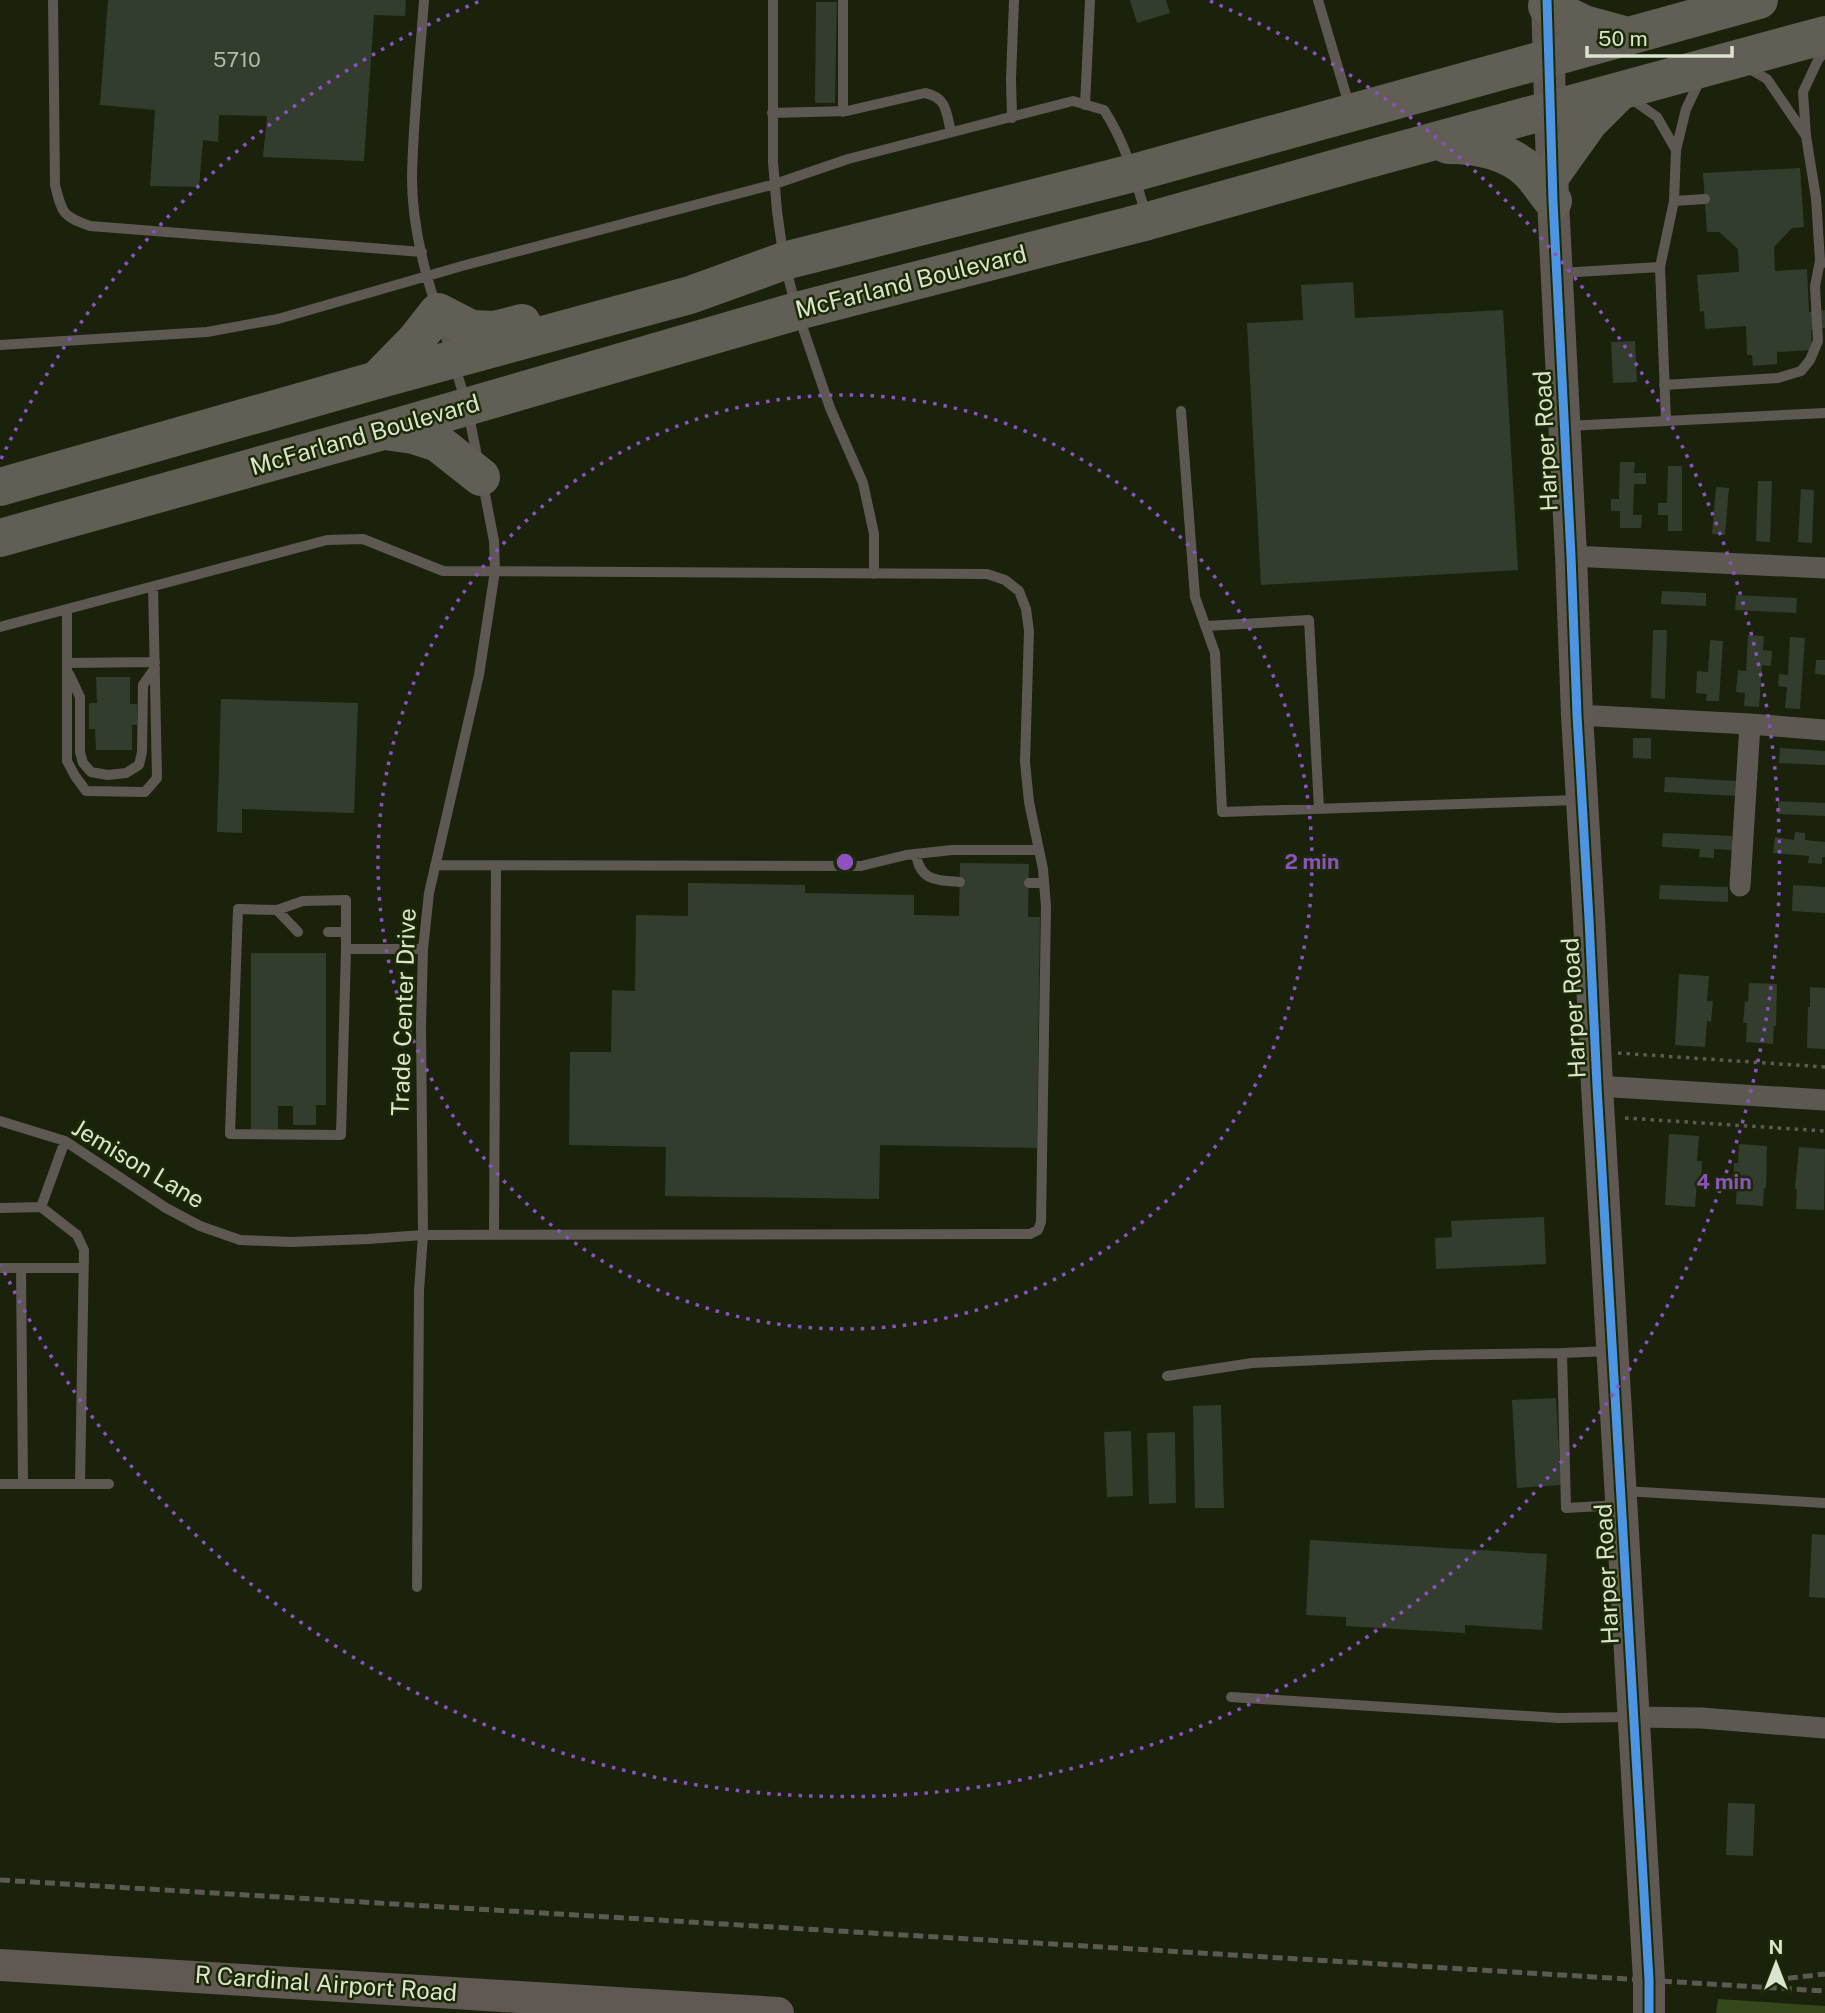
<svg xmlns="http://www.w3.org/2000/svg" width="1825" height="2013" font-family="'Public Sans',sans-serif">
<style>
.green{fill:#37471c}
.building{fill:#333d2d}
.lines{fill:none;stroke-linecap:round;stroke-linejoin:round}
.path{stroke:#5d5a54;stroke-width:3.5;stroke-dasharray:3.5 5;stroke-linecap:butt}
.lane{stroke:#5e5853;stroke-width:10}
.street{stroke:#5e5853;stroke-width:21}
.secondary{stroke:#605953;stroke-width:32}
.highway{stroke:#615e55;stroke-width:38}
.rail{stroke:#5b5952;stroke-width:5;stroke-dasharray:10 5;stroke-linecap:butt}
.cycleway-casing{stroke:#1c2a04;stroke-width:13}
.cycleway{stroke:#4d94e3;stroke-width:9}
.ring{fill:none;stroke:#8e51c2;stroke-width:3.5;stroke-dasharray:3.5 7}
.labels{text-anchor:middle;stroke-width:5;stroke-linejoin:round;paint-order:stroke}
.number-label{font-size:21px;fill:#b0baa6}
.street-label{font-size:24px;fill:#dae4ce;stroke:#1c2a04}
.centre{fill:#8e51c2;stroke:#1c2a04;stroke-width:3.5}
.ring-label{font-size:21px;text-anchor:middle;font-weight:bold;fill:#8e51c2;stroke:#1c2a04;stroke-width:5;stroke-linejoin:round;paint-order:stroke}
</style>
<rect width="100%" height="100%" fill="#1a220c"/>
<path class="green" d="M1718,1999l107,7v7h-109z"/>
<path class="building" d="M108,0h298l-1,16 -31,-1 -10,146 -101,-4 4,-41 -48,-1 -1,27 -15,-2 -4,47 -49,-1 5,-76 -55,-5z
M1130,0h36l4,13 -33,10z
M816,2h21l-2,101h-20z
M1800,168l4,59 -12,1 -18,19 1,24 32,-2 2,43 16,-2v18l-14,2 1,20 -35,2v12l-24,2 -1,-11h-5l-1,-29 -41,3 -1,-18 -4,1 -3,-37 42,-3 -1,-23 -19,-17h-12l-4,-59z
M1353,282l2,36 148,-8 15,260 -257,15 -14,-262 56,-3 -2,-35z
M1635,341l2,41 -24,1 -2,-41z
M1620,462h15l-1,11h12v11h-12l-1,31h9l-1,13h-21v-17h-9v-12h8z
M1668,466h14v65h-14v-16h-10v-12h9z
M1758,481h14l-2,61 -14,-1z
M1716,487l13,1 -4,47 -13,-1z
M1801,489l13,1 -2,53 -14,-1z
M1662,591l44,2v13l-45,-2z
M1736,595l61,3 -1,15 -61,-3z
M1653,630h14l-2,69 -14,-1z
M1748,635l16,1 -1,14 9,1 -1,15 -9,-1 -3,42 -15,-1 1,-13 -9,-1 2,-22 8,1z
M1790,637l15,1 -5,71 -15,-1 2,-21 -9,-1 1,-12 9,1z
M1710,640l13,1 -4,60h-13l1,-7 -11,-1 1,-22 11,1z
M1816,660h9v15l-10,-1z
M96,677h34v27h7v21h-5v25h-36l-1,-21h-6v-26h8z
M221,699l137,4 -4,110 -112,-4v24l-25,-1z
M1633,738h18v21l-18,-1z
M1780,748l45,3v14l-46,-2z
M1665,777l72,4v15l-73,-4z
M1778,801l47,2v13l-47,-2z
M1795,832l10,1v7l20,2v15h-3v7l-14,-1 1,-7 -36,-3 2,-16 19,3z
M1663,833l69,3v14l-18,-1v9l-15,-1 1,-8 -38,-2z
M960,863l69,1 -1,53h12l-3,231 -157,-3 -1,54 -214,-3 1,-49 -97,-2 1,-93h41l1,-62 23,1 1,-76 52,1v-33l117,2v8l109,2v20l45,1z
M1660,885l68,2v15l-69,-3z
M1793,885l32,2v26l-33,-2z
M251,953h75v152h-10v20h-23v-19h-15v23h-27z
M1679,974l30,2 -2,25h6l-2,21 -4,-1 -2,26 -30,-2z
M1749,983l28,1 -1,42h-2l-1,18 -27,-2 1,-19h-4l2,-22 3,1z
M1810,987l15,1v61l-18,-1 1,-41h2z
M1669,1134l30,2 -2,25h5l-1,21h-4l-2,25 -30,-2z
M1739,1144l28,2 -1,42h-2l-1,18 -27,-2 1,-19 -4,-1 1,-21h4z
M1799,1147l26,2 -1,61 -28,-1 1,-20h-2z
M1544,1217l2,47 -110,5 -1,-31 17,-1 -1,-16z
M1556,1398l5,87 -44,3 -5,-88z
M1221,1405l3,103h-29l-2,-102z
M1131,1431l2,65 -26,1 -3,-65z
M1175,1432l1,71 -27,1 -2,-71z
M1812,1534l13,1v63l-16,-1z
M1310,1540l237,14 -5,76 -77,-5v8l-119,-7v-9l-40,-2z
M1728,1803l27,1 -2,52 -27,-1z"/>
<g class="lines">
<path class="path" d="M1618,1053l207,14
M1625,1118l200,13"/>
<path class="lane" d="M53,0l2,185c7,28 7,31 35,41l332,26
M424,0c-4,59 -11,119 -12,178 0,41 11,89 24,128
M773,0v162l4,49 7,50 13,50 33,97 33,75 11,51v40
M1318,0l32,108
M1746,67l21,12 39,57
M1701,78l-15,31 -10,41 -2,51 -14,66 6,154 159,-8
M1630,98l27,19 19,33
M1085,105l5,-105
M843,112v-112
M772,113l75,-2 78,-18c23,5 21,20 26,39
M1012,118l-1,-39 3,-79
M1674,201l31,-2
M1823,263l-3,-2 -4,-63 -10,-62 -3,-44 15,-32 7,-9
M1560,273l100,-6
M442,324l25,82 11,55
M0,345l207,-13 71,-13 184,-53 313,-82 73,-25 225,-58 31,9c21,32 31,68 42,105
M1664,385l114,-7 23,-7 9,-11 8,-19 -3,-55 5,-25
M1181,411l14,186 20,56 7,159 357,-12
M1567,426l99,-5
M67,609v152l8,15 11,15 59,1 12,-14 -4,-192
M1206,626l103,-6 10,189
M0,627l327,-87 36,-1 80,32 544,3 18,6 14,11 7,18 3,22 -4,131 4,40 14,67 3,38 -5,315 -3,8 -8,4 -607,1 -55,4 -77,3 -51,-2 -40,-14 -34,-18 -101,-67 -65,-20
M67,663l88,-1
M69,674l11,23v55l3,11 8,9 17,3 18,-2 13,-8 3,-13 1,-67 12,-17
M916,854c4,27 20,26 44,28
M435,865l426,1 45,-11 46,-5h87
M1029,883h15
M277,910l21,22
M328,932h17
M346,949l-5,186 -111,-1 8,-225 39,1 26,-9 43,-1v49h77
M41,1207l36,28 7,15 -4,234
M0,1208l41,-1 24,-66
M494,1235l2,-370
M0,1268h83
M21,1268l2,216
M1610,1351l-48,2 4,155 54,-3
M1167,1376l85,-13 178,-8 132,-2
M0,1484h109
M1624,1491l201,12
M417,1587l2,-296 4,-56 -2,-210 2,-76 6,-56 50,-218 16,-104 -1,-30 -11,-57
M1231,1697l327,21 73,-1"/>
<path class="street" d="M1571,556l254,12
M1577,715l173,9 75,6
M1740,886l10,-162
M1597,1086l228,14
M1634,1717l68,1 123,10"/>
<path class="secondary" d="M1547,0l6,201 18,355 6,159 12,204 8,167 52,894v33
M0,1965l778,48"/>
<path class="highway" d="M1547,6l37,18 44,12
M1448,145c29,0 59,5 81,26 9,9 16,21 24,30
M1552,174l37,-52 30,-30
M377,380l39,-40 22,-28 33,17 24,1 27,-7
M385,431l28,4 25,8 43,34
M0,487l377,-107 313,-85 94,-34 349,-88 626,-173
M0,538l383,-107 414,-120 351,-90 210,-59 467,-127"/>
<path class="rail" d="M0,1880l1825,111
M1773,1980l52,-6"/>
<g class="cycleway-casing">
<path id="cycleway" d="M1547,0l6,201 18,355 6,159 12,204 8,167 52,894v33"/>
</g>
<use href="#cycleway" class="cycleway"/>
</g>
<g class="ring">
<circle cx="845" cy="862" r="467"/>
<path d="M1 459A935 935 0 0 1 480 1M1210 1A935 935 0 1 1 1 1265"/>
</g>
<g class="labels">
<g class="number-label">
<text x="237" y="67">5710</text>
</g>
<g class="street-label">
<text transform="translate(911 282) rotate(-14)" y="8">McFarland Boulevard</text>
<text transform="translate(365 435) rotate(-16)" y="8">McFarland Boulevard</text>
<text transform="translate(1546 441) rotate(-93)" y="8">Harper Road</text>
<text transform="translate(1574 1008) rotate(-93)" y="8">Harper Road</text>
<text transform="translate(404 1012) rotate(-88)" y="8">Trade Center Drive</text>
<text transform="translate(138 1164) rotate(31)" y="8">Jemison Lane</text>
<text transform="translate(1607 1574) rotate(-93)" y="8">Harper Road</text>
<text transform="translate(326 1984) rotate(4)" y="8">R Cardinal Airport Road</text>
</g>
</g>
<circle cx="845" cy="862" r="10" class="centre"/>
<g class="ring-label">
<text x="1312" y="869">2 min</text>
<text x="1724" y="1189">4 min</text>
</g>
<g transform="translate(1776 1964)" stroke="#1c2a04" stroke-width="5" paint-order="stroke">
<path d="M0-5L12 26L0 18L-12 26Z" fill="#dae4ce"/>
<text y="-10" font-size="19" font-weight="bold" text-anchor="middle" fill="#dae4ce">N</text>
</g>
<path d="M1587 46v10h145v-10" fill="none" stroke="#dae4ce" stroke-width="3.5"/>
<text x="1598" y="46" font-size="21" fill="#dae4ce" stroke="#1c2a04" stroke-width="5" paint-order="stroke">50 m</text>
</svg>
